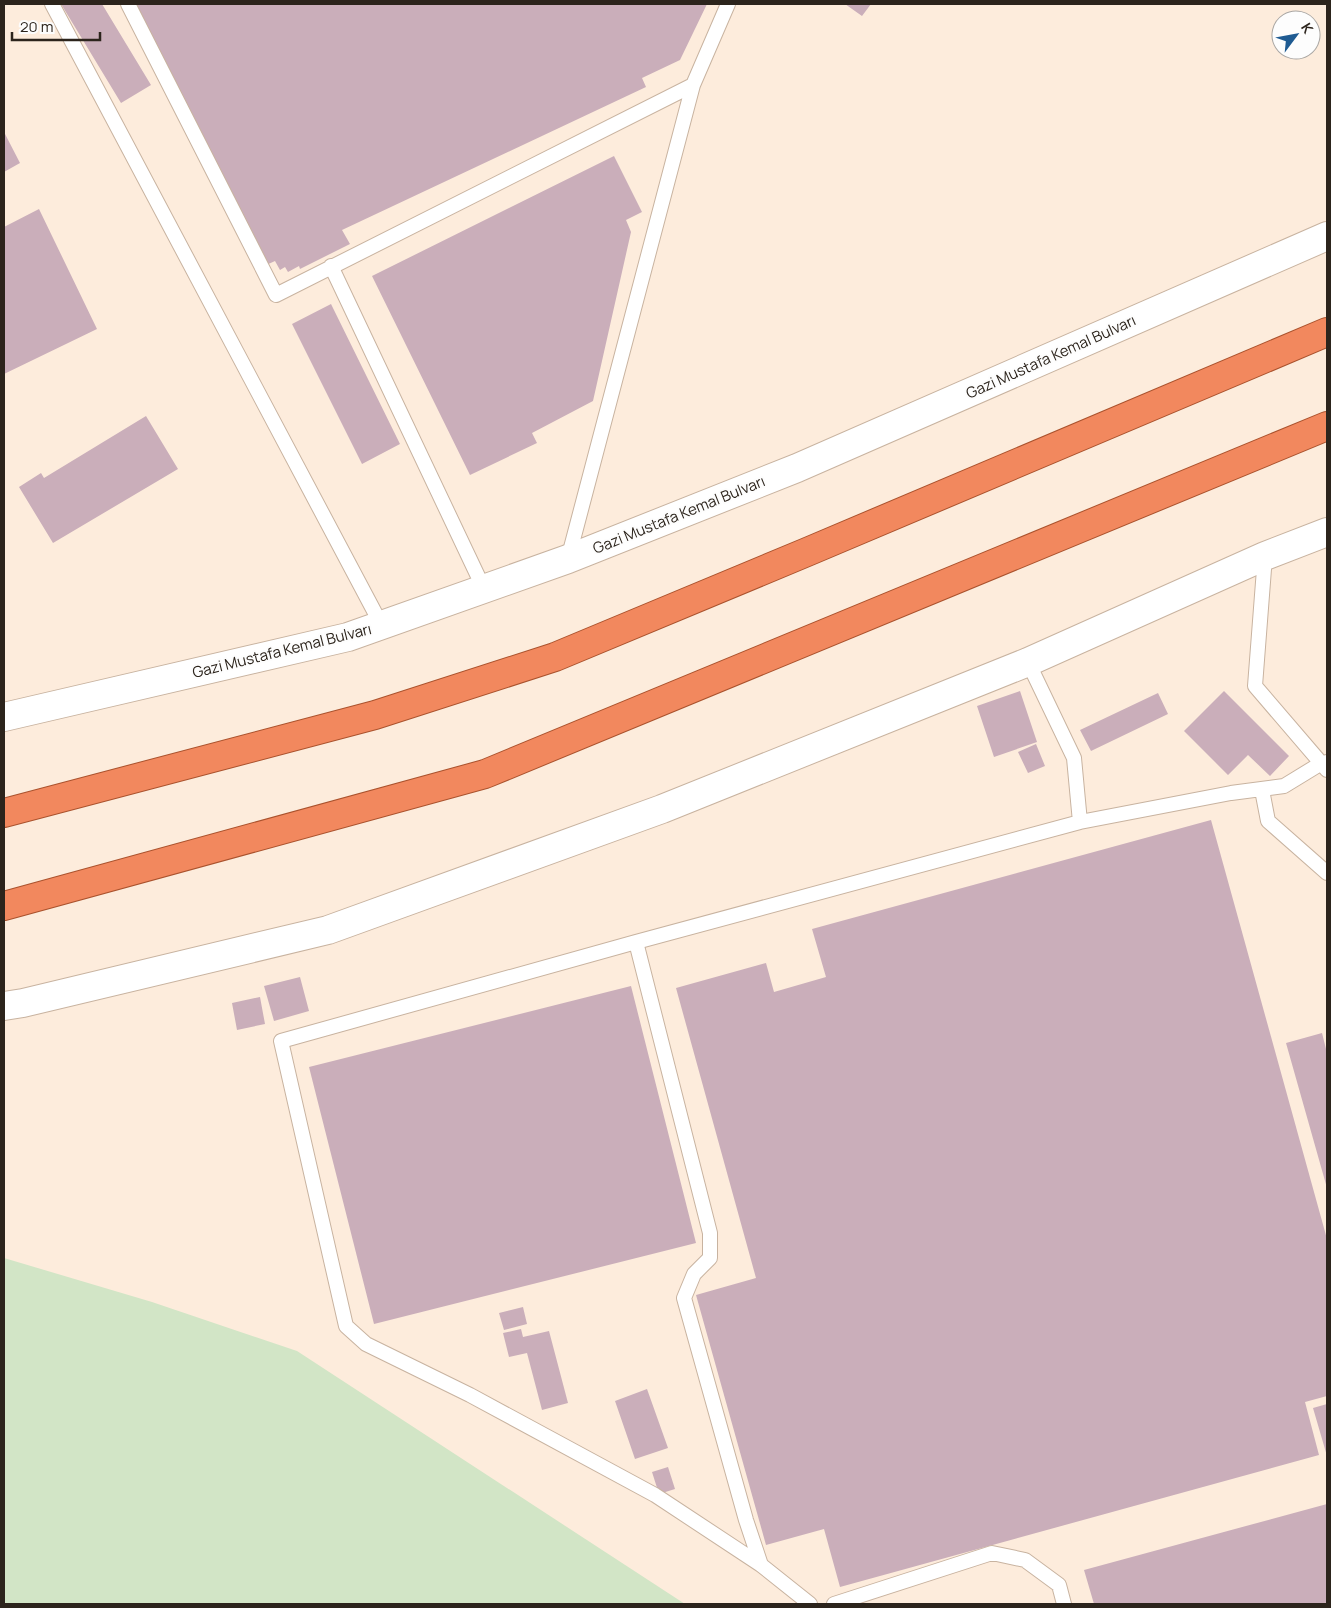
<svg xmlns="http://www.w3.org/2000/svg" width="1331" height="1608" font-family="Manrope,sans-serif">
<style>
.green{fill:#d2e5c6}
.building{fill:#caaeba}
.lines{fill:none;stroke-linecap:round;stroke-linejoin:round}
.service-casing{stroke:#c8b3a0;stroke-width:16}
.tertiary-casing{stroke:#c8b3a0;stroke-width:30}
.trunk-casing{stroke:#aa522d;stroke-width:30}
.service{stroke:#fff;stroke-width:14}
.tertiary{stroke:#fff;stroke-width:28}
.trunk{stroke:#f2885e;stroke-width:28}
.labels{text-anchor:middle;stroke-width:4;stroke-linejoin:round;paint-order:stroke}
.street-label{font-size:15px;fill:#2c241c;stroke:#fdfdfd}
</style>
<rect width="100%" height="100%" fill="#fdecdc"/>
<path class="green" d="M4,1258l148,44 145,49 388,253h-681z"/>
<path class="building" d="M61,4h41l49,81 -30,18z
M132,4h575l-27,56 -38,18 4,9 -304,143 8,14 -50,25 -1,-3 -11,6 -3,-5 -5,3 -5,-9 -11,5z
M845,4h26l-9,12z
M4,132l16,31 -16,9z
M614,156l28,56 -16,8 5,12 -38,169 -61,32 5,10 -67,32 -98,-199z
M39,209l58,120 -93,45v-147z
M331,304l69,140 -38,20 -70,-140z
M146,416l32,53 -125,74 -34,-56 22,-14 3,5z
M1020,691l17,51 -43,15 -17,-51z
M1224,691l65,65 -19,20 -22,-21 -20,20 -44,-44z
M1158,693l10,21 -77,37 -11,-21z
M1036,744l9,22 -17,7 -10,-21z
M1211,820l116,419v157l-22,6 14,53 -479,132 -16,-58 -58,16 -70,-250 60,-17 -80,-290 90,-25 8,29 52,-15 -14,-48z
M300,977l9,34 -35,10 -10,-35z
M631,986l65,257 -322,81 -65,-257z
M260,997l5,27 -28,6 -5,-27z
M1322,1033l5,20v135l-41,-145z
M523,1307l4,17 -23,6 -5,-17z
M521,1329l2,8 26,-6 19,72 -26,7 -15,-57 -18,4 -6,-24z
M647,1389l21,59 -33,11 -20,-58z
M1327,1404v52l-14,-48z
M668,1467l7,22 -16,5 -7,-22z
M1327,1504v100h-233l-10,-34z"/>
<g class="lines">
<g class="service-casing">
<path id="service" d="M52,4l330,622
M128,4l148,291 417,-210
M331,266l153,323
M1265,556l-10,130 72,84
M568,559l125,-474 35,-81
M1028,662l46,96 6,64
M1262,790l6,31 59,52
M636,942l74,291v25l-16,16 -10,24 62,222 15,45
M810,1604l-49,-39 -106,-70 -185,-100 -104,-51 -20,-18 -65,-285 355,-99 444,-120 151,-29 53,-7 36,-22 7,-2
M834,1604l158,-51 33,7 34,25 5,19"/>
</g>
<g class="tertiary-casing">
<path id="tertiary" d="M4,717l344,-80 220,-78 229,-91 530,-232
M4,1006l19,-3 305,-73 334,-121 366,-147 237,-106 62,-24"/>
</g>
<g class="trunk-casing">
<path id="trunk" d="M4,813l371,-98 180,-58 252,-105 520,-220
M4,906l481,-132 842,-348"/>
</g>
<use href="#service" class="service"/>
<use href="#tertiary" class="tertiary"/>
<use href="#trunk" class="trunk"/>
</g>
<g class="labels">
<g class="street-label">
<text transform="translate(1051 357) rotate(-24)" y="5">Gazi Mustafa Kemal Bulvarı</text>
<text transform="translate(679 515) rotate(-22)" y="5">Gazi Mustafa Kemal Bulvarı</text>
<text transform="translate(282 651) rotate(-14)" y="5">Gazi Mustafa Kemal Bulvarı</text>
</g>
</g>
<rect width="1331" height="1608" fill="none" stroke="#2c241c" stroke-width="10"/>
<g transform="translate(1296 35) rotate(58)"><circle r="24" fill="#fdfdfd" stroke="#a9a6a3"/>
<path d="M0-4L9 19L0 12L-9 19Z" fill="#1f5b92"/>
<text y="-8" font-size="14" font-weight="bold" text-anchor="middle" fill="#2c241c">K</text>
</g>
<path d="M12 32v8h88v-8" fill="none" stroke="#2c241c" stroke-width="2.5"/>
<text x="20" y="32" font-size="15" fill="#2c241c" stroke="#fdfdfd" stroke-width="4" paint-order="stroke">20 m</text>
</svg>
